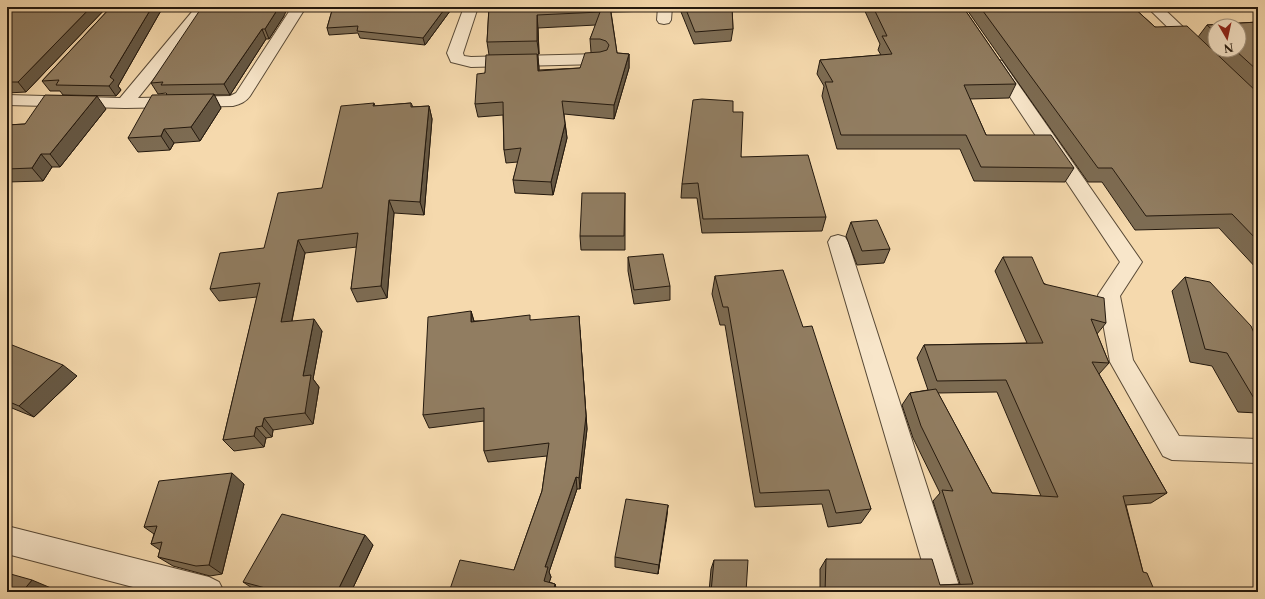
<svg xmlns="http://www.w3.org/2000/svg" width="1265" height="599" font-family="'Libre Caslon Text',serif">
<style>
.lines{fill:none;stroke-linecap:round;stroke-linejoin:round}
.street-casing{stroke:#584936;stroke-width:2}
.street{fill:#f8e6ca;fill-rule:evenodd}
.wall{fill:#7d6c53;stroke:#24190e;fill-rule:evenodd}
.shaded-wall{fill:#665844;stroke:#24190e}
.building{fill:#917d61;stroke:#24190e}
</style>
<rect width="100%" height="100%" fill="#f5d9ad"/>
<filter id="stains"><feTurbulence type="fractalNoise" baseFrequency=".005" numOctaves="4"/><feColorMatrix values="0 0 0 0 .2 0 0 0 0 .09 0 0 0 0 .02 0 0 0 .5 -.17"/></filter>
<radialGradient id="worn" r=".72"><stop offset=".6" stop-color="#630" stop-opacity="0"/><stop offset="1" stop-color="#630" stop-opacity=".3"/></radialGradient>
<g class="lines">
<g class="street-casing">
<path id="street" d="M196,7h15l-73,91 92,-2 6,-3 56,-86h14l-56,89c-4,6 -10,8 -17,10l-108,2 -118,-3v-10l113,3z
M464,7h14l-15,46 1,3 7,1 129,-3 6,2 2,3 -2,3 -6,2 -129,3 -20,-5 -4,-9z
M658,7h14l-1,13 -2,3 -5,1 -5,-1 -2,-3z
M1147,7h15l39,37 3,3 -3,3 -5,2 -5,-2z
M996,59l6,2 140,201 -22,34 13,64 46,76 79,3v24l-86,-3 -9,-4 -53,-94 -12,-67 22,-33 -132,-198 2,-3z
M838,235l7,2 3,5 113,350h-30l-103,-350 3,-5z
M7,526l202,51 10,5 5,10h-72l-145,-38z"/>
</g>
<use href="#street" class="street"/>
</g>
<path class="wall" d="M17,7h90l-81,85 -19,1v-76z
M111,7h52l-45,79 3,4 -5,6 -53,-1 -3,-4h-10l-8,-10z
M333,7h120l-28,38 -65,-7 -2,-5 -29,2 -2,-7z
M489,7h168l-1,4 -45,1 6,41 12,1v14l-15,51 -50,-5 3,24 -14,57 -38,-2 -2,-13 5,-18 -12,1 -2,-13 -1,-35 -25,2 -3,-13 10,-31 4,-18 -2,-13zM596,25l-6,14 1,13 -11,16 -41,2 -1,-16h1l-1,-26z
M679,7h53l1,22 -2,12 -37,3z
M863,7h100l53,77 -7,14 -39,1 16,36 88,33 -9,14 -91,-1 -14,-32h-123l-15,-53 2,-10 -7,-12 3,-14 61,-5 -3,-5 2,-6z
M965,7h168l22,20 43,10 9,-12 51,-3v248l-39,-42 -84,2 -33,-48h-14zM1215,26l24,24h-24z
M1234,7h24v4z
M284,16l-15,23h-3l-36,56h-16l7,13 -21,33 -26,2 -4,7 -32,2 -10,-14 39,-44 -1,-1 -8,1 -7,-11z
M374,103l1,3 36,-3 2,4 16,-1 3,13 -8,96 -30,-2 -7,85 -30,4 -6,-13 6,-42 -52,6 -13,68 30,10 -9,48 6,8 -6,37 -40,6 -1,7 -6,1 -2,9 -30,4 -11,-11 34,-143 -38,4 -9,-12 54,-41 58,-60z
M106,109l-46,58h-8l-9,14 -36,1v-57l18,-1z
M733,112l8,45 85,60 -4,14 -120,2 -5,-35h-16l1,-14z
M625,193v57h-44l-1,-14z
M851,222l39,27 -6,14 -27,2 -11,-29z
M628,257l42,29v14l-36,4 -6,-33z
M1003,257l103,66 -9,11 12,29 -10,11 68,119 -16,10 -25,2 17,67 12,20h-335v-23l6,-10 114,26 20,-1 -27,-83 7,-8 -27,-55 -11,-33 8,-12 18,-3 -11,-32 7,-13 103,-2 -32,-72zM997,392l44,104 -49,-3 -54,-100z
M715,276l88,51 68,182 -10,14 -33,4 -6,-23 -67,3 -30,-182h-5l-8,-31z
M1185,277l73,65v71l-20,-1 -26,-46 -22,-4 -18,-71z
M471,311l3,10 56,-1 50,10 7,99 -7,60h-3l-28,83 2,5 -2,5 6,2 2,8h-108l65,-22 28,-79 5,-35 -59,6 -4,-11v-30l-55,7 -6,-13z
M7,345l70,31 -43,41 -27,-11z
M1258,462v11l-4,-9z
M244,484l-22,90 -12,2 -37,-10 -15,-9 2,-7 -9,-6 3,-10 -10,-7z
M668,505l-10,69 -43,-7v-10z
M373,545l-22,47h-90l-6,-2 -12,-8z
M714,560l32,32h-37l2,-23z"/>
<path class="shaded-wall" d="M7,7h8l-8,7z
M91,7h16l-81,85 -8,-10z
M152,7h11l-45,79 3,4 -5,6 -7,-10 1,-9z
M279,7h9l-4,9 -15,23 -4,-10z
M446,7h7l-28,38 -2,-7z
M537,15l1,13 1,26 -2,-13z
M262,29l4,10 -36,56 -6,-11z
M537,54l2,13v17l-1,-13z
M629,54v14l-15,51v-14z
M214,94l7,14 -21,33 -9,-14z
M97,96l9,13 -46,58 -10,-13z
M429,106l3,13 -8,96 -4,-13z
M565,124l2,14 -14,57 -2,-13z
M164,129l10,14 -4,7 -9,-14z
M41,154l11,13 -9,14 -11,-13z
M389,200l5,13 -7,85 -6,-12z
M298,240l7,13 -16,82 -8,-13z
M471,311l4,14 -4,-3z
M579,316l8,113 -7,60 -1,-11z
M314,319l8,12 -9,48 6,8 -6,37 -8,-11 -2,-37z
M63,365l14,11 -43,41 -15,-11z
M264,418l9,12 -1,7 -10,-11z
M256,427l10,11 -2,9 -10,-11z
M232,473l12,11 -22,90 -13,-9z
M576,477l1,12 -28,83 2,5 -4,13 -3,-9 1,-14z
M668,505l-1,11 -9,58 1,-9z
M365,535l8,10 -22,47h-14z
M32,580l19,8 -3,4h-26z
M555,584l2,8h-4z"/>
<path class="building" d="M17,7h74l-73,75h-11v-65z
M111,7h41l-42,70 4,3 -5,6 -53,-1 3,-5 -17,1z
M202,7h77l-14,22h-3l-38,55 -63,1 2,-3 -12,1z
M333,7h113l-23,31 -66,-7 1,-5 -31,2z
M489,7h121l7,46 12,1 -15,51 -52,-4 3,23 -14,58 -38,-2 8,-32 -17,2 -1,-48 -28,2 2,-30 8,-1 1,-18 51,-1 1,17 42,-3 5,-15 15,-1 7,-2 2,-5 -3,-4 -6,-2h-10l10,-27 -63,3v26l-50,1z
M685,7h47l1,22 -38,3z
M873,7h90l53,77 -52,1 22,50h65l23,33 -93,-1 -15,-32h-125l-16,-53h8l-13,-22 72,-6 -10,-18h5z
M980,7h153l22,20 32,-1 71,67v148l-26,-27 -86,2 -34,-48h-14z
M1258,22v49l-23,-21h4v-24h-24v6l-8,-7z
M214,94l-23,33 -27,2 -3,7 -33,2 24,-43z
M45,95l52,1 -47,58h-9l-9,14 -25,1v-44l18,-1z
M702,99l31,2v11h10l-2,45 67,-2 18,62 -123,2 -5,-36 -16,1 11,-84z
M374,103l-1,3 38,-3v4l18,-1 -9,96 -31,-2 -8,86 -30,3 7,-56 -60,7 -17,82 33,-3 -11,57 8,-1 -6,38 -41,5 -2,8 -6,1 -2,9 -31,4 37,-157 -50,6 10,-36 44,-5 14,-55 44,-5 19,-82z
M582,193h43l-1,43h-44z
M877,220l13,29 -28,2 -11,-29z
M663,254l7,32 -36,4 -6,-33z
M1003,257h29l12,27 60,14 2,25 -15,-4 18,44 -17,-1 75,131 -44,3 20,76 4,1 8,19h-330l1,-33h106l8,26 33,-1 -31,-94 11,1 -32,-65 -11,-33 26,-4 56,104 66,4 -52,-117 -69,1 -13,-36 119,-2z
M783,270l20,57 9,-1 59,183 -35,4 -7,-23 -69,3 -32,-186h-5l-8,-31z
M1185,277l25,5 41,44 7,16v58h-3l-28,-47 -22,-4z
M471,311v11l59,-7v5l49,-4 7,100 -7,62 -3,-1 -31,90h3l-4,14 11,3 -2,8h-104l11,-32 54,10 28,-79 7,-48 -65,8v-43l-61,7 5,-98z
M7,345h5l51,20 -44,41 -12,-5z
M232,473l-23,92 -13,1 -38,-9 4,-15 -11,2 6,-18 -13,1 15,-46z
M626,499l42,6 -9,60 -44,-8z
M282,514l83,21 -28,57h-57l-37,-10z
M714,560h34l-2,32h-35z
M7,573l25,7 -10,12h-15z"/>
<rect width="1265" height="599" fill="none" stroke="#f5d9ad" stroke-width="24"/>
<rect x="8" y="8" width="1249" height="583" fill="none" stroke="#24190e" stroke-width="2"/>
<rect x="12" y="12" width="1241" height="575" fill="none" stroke="#24190e"/>
<g transform="translate(1227 38) rotate(171)"><circle r="19" fill="#f8e6ca" stroke="#a3947f"/>
<path d="M0-3L7 15L0 10L-7 15Z" fill="#8f2418"/>
<text y="-6" font-size="11" font-weight="bold" text-anchor="middle" fill="#24190e">N</text>
</g>
<rect width="100%" height="100%" filter="url(#stains)"/>
<rect width="100%" height="100%" fill="url(#worn)"/>
</svg>
